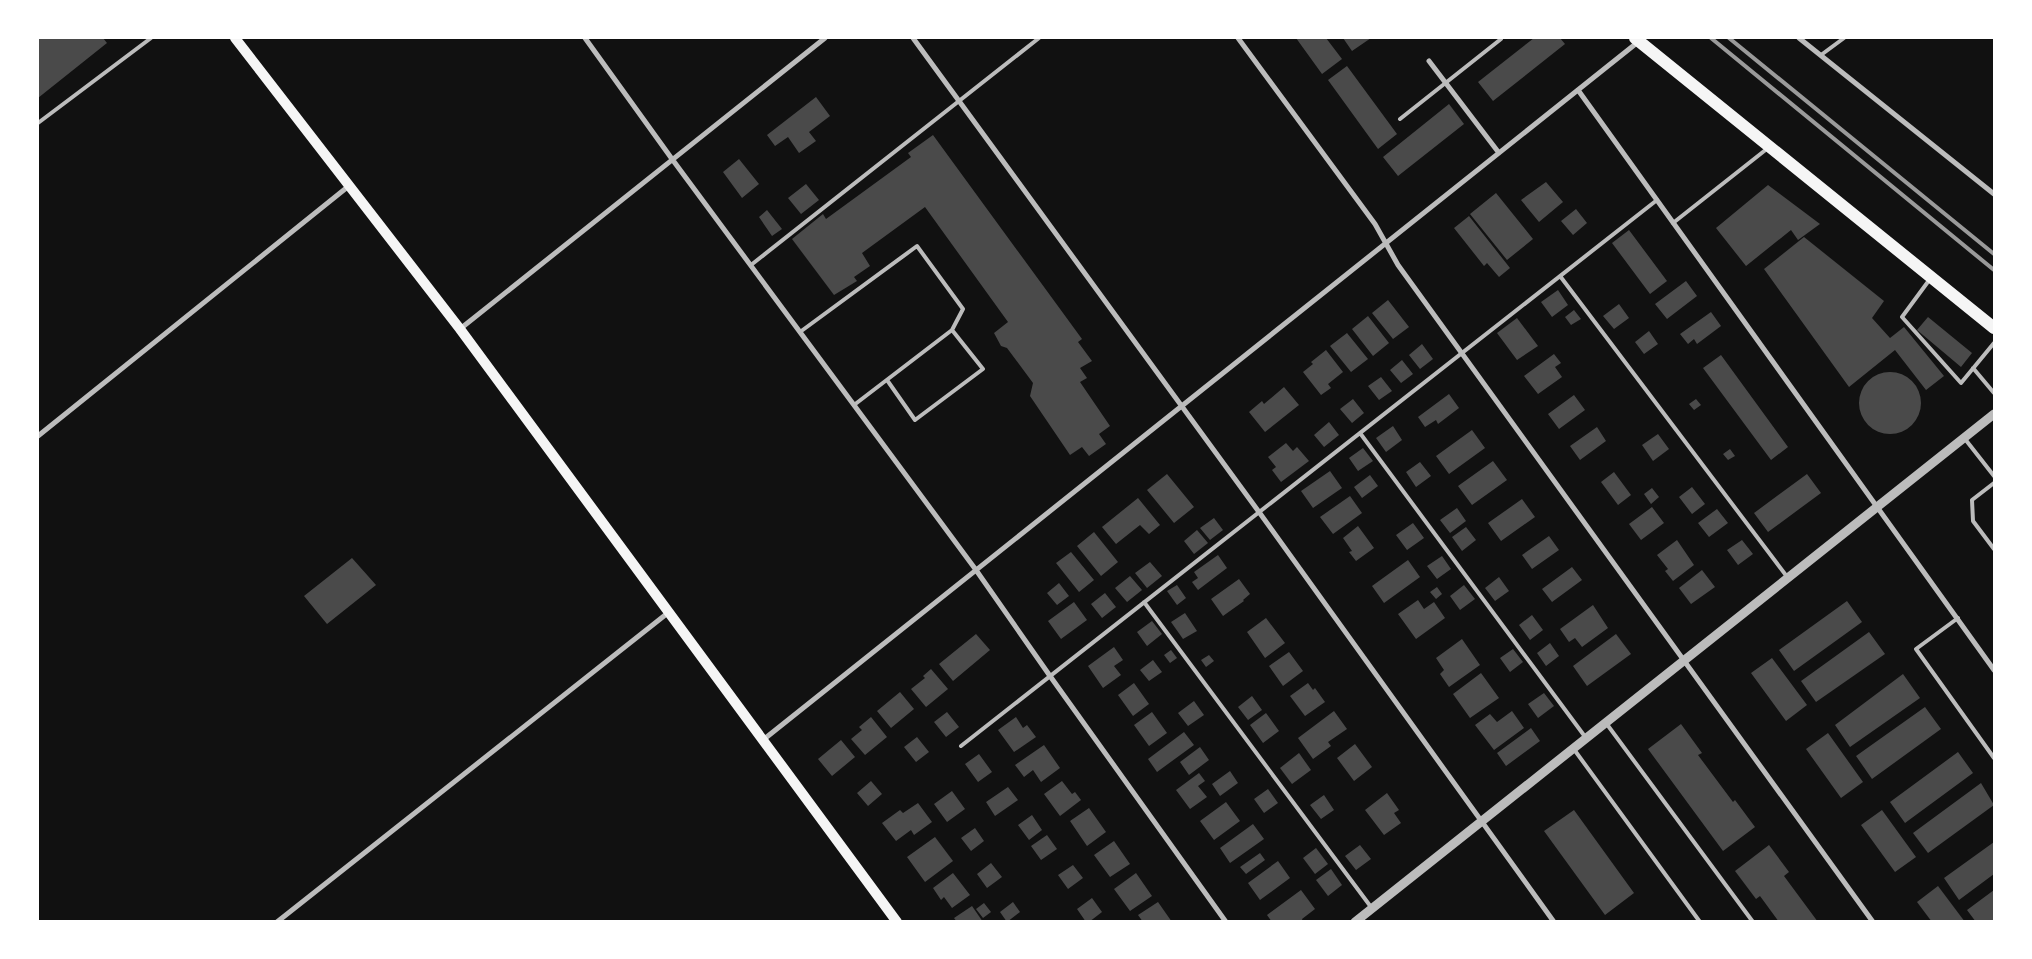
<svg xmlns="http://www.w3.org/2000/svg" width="2032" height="959" font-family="Overpass,sans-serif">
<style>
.building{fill:#4a4a4a}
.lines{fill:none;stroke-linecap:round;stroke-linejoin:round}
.service{stroke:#bcbcbc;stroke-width:4}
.minor{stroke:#bcbcbc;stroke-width:5}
.tertiary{stroke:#bcbcbc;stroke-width:9}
.secondary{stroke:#f5f5f5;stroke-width:10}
.primary{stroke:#f5f5f5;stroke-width:12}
.rail{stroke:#9a9a9a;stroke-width:4}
</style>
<rect width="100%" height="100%" fill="#111"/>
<path class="building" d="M38,38h65l4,5 -69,55z
M1296,38h30l16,21 -20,15z
M1343,38h28l-19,13z
M1534,38h26l5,6 -72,57 -15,-19z
M1347,66l50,68 -19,15 -50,-69z
M816,97l14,19 -21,16 7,9 -17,12 -11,-16 -13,9 -8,-11z
M1449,104l15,20 -66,52 -15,-19z
M933,135l149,204 -4,3 14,19 -12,7 7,10 -7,4 30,44 -11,8 7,10 -17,12 -7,-9 -12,8 -40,-59 3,-13 -26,-35 -6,-2 -7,-13 14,-11 -83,-115 -63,46 8,13 -16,11 3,4 -23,14 -42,-56 31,-25 3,5 85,-62 -3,-4z
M739,159l20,25 -17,14 -19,-26z
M1546,182l17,20 -24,20 -18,-22z
M806,184l13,16 -18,14 -13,-16z
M1768,185l52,39 -22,16 -7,-10 -45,36 -30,-38z
M1496,193l37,46 -26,21 -37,-46z
M1576,209l11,14 -14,12 -12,-14z
M767,210l15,19 -10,7 -13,-19z
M1469,216l41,52 -11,9 -12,-14 -3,3 -30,-38z
M1629,230l38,51 -17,13 -38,-51z
M1804,237l80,64 -12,17 18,20 14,-11 40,49 -18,14 -31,-40 -46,37 -85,-118z
M1686,281l11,15 -30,23 -12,-15z
M1558,290l10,15 -16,12 -11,-15z
M1388,300l21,27 -16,12 -21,-26z
M1619,304l10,14 -15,11 -11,-13z
M1574,310l7,9 -10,6 -6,-8z
M1711,312l10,14 -24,18 -3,-5 -6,5 -8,-10z
M1368,316l21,27 -16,13 -21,-27z
M1928,317l44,36 -11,14 -44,-37z
M1517,318l21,28 -21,14 -20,-27z
M1649,331l9,13 -14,10 -9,-12z
M1347,333l21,26 -17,13 -21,-26z
M1422,344l11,15 -13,10 -11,-14z
M1326,350l17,22 -15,12 3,4 -10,7 -18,-23 10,-8 -2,-2z
M1554,354l7,9 -6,4 7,10 -24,17 -14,-18z
M1721,355l67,92 -17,13 -68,-92z
M1402,360l11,14 -12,9 -11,-13z
M1859 403a31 31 0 1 1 62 0a31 31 0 1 1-62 0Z
M1381,377l11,14 -13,9 -11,-14z
M1284,387l15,18 -34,27 -16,-20 13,-11 2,3z
M1449,394l10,14 -21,16 -2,-4 -11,7 -7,-10z
M1574,395l11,15 -26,19 -11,-15z
M1353,399l11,14 -12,10 -12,-14z
M1696,399l5,6 -7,5 -5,-6z
M1329,422l10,13 -15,12 -10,-12z
M1393,426l9,14 -16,12 -10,-14z
M1597,427l9,14 -26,19 -10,-14z
M1472,430l13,18 -36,26 -13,-18z
M1658,434l11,15 -16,12 -11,-16z
M1286,443l7,8 4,-4 12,14 -28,21 -9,-12 4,-3 -8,-10z
M1363,448l10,13 -15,10 -9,-13z
M1730,449l5,7 -7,4 -5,-6z
M1493,461l14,19 -35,25 -14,-19z
M1420,462l11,14 -15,11 -10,-15z
M1330,471l12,17 -29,20 -12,-17z
M1614,472l17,23 -13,10 -17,-23z
M1167,474l27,33 -20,16 -27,-33z
M1807,474l14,19 -53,39 -14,-19z
M1370,475l8,11 -16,12 -8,-11z
M1692,487l13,17 -13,10 -13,-17z
M1652,488l7,9 -8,7 -7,-10z
M1350,496l12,17 -29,21 -13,-17z
M1138,498l22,27 -11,9 -9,-9 -24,19 -14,-17z
M1522,499l13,18 -34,24 -13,-18z
M1652,507l12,16 -23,17 -12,-16z
M1457,508l9,13 -16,12 -10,-13z
M1717,509l11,14 -19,14 -11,-14z
M1214,518l9,12 -13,10 -10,-12z
M1413,523l11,15 -17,12 -11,-15z
M1358,526l16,22 -18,13 -7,-9 3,-1 -9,-13z
M1466,527l10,13 -14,11 -10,-14z
M1197,530l11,13 -14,11 -10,-13z
M1094,532l24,30 -17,14 -24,-30z
M1549,536l10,14 -27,19 -10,-14z
M1677,540l17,25 -21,16 -8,-10 3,-2 -11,-14z
M1742,540l11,14 -15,11 -11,-15z
M1071,552l23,28 -15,12 -23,-29z
M1218,555l9,13 -29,22 -6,-8 6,-4 -4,-6z
M1442,556l9,13 -14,10 -10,-13z
M352,558l24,27 -49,39 -23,-28z
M1408,560l12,17 -36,26 -12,-17z
M1150,562l12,14 -15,12 -12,-15z
M1572,567l10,13 -30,22 -10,-13z
M1702,570l13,17 -24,17 -12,-16z
M1130,576l12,14 -15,12 -12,-14z
M1499,577l10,14 -14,10 -10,-13z
M1239,579l11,15 -7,6 1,1 -21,15 -12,-17z
M1059,583l10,13 -12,9 -10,-12z
M1177,585l9,13 -9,7 -10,-14z
M1464,585l11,14 -15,11 -10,-14z
M1437,587l5,7 -6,5 -6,-7z
M1105,593l11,14 -14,11 -11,-14z
M1418,600l6,9 10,-7 11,16 -29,21 -18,-25z
M1847,601l15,21 -68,49 -15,-21z
M1074,602l13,18 -26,19 -13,-18z
M1593,605l15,23 -26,19 -7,-9 -6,4 -9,-13z
M1185,613l12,18 -14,8 -12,-17z
M1532,615l11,15 -13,10 -11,-15z
M1266,618l19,25 -20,15 -18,-26z
M1152,621l10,13 -15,12 -10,-14z
M1869,632l16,22 -69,48 -15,-21z
M976,634l14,16 -37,31 -14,-17z
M1616,634l15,20 -44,32 -14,-20z
M1462,639l18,26 -31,22 -9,-13 4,-4 -8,-12z
M1550,643l9,13 -13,10 -9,-13z
M1114,647l9,13 -9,6 7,9 -18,13 -15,-22z
M1513,649l10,13 -13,10 -10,-14z
M1171,650l6,8 -7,5 -6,-8z
M1289,652l14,19 -20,15 -14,-20z
M1209,655l5,6 -8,6 -5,-7z
M1772,658l35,47 -21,16 -35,-48z
M1153,660l9,12 -13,9 -9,-11z
M931,669l17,20 -22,18 -15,-18 14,-11 -2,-2z
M1481,673l18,25 -29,20 -17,-24z
M1903,674l17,24 -70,49 -15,-22z
M1134,683l15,21 -16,12 -15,-21z
M1308,683l5,7 2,-2 10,14 -20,14 -15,-20z
M900,692l14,17 -23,19 -14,-17z
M1544,693l10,13 -16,12 -10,-14z
M1252,696l10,14 -14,10 -10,-13z
M1194,701l10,14 -16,11 -10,-13z
M1925,707l16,22 -69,50 -16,-23z
M1334,711l13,18 -19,13 3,4 -18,13 -15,-21z
M1512,711l12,17 -30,22 -19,-25 15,-11 7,8z
M947,712l12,15 -13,10 -12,-15z
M1152,712l15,21 -18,13 -15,-21z
M1266,713l13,18 -16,12 -13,-18z
M871,717l16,20 -22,18 -14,-16 11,-9 -3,-3z
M1016,717l7,11 4,-3 9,12 -22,15 -16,-22z
M1681,724l21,29 -4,2 35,47 2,-2 20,27 -32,24 -75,-102z
M1531,728l9,13 -34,25 -9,-13z
M1184,732l10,13 -37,27 -9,-13z
M1828,733l35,49 -22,16 -35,-49z
M917,737l12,15 -13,10 -12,-15z
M841,740l14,17 -23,19 -14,-17z
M1355,744l17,23 -18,14 -17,-23z
M1044,745l16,23 -19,14 -8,-12 -9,7 -9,-12z
M1200,747l9,13 -20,15 -9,-13z
M1958,752l15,21 -68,50 -15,-21z
M1299,753l12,17 -19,14 -12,-16z
M979,754l13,18 -14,10 -13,-18z
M1230,771l8,12 -18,13 -8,-12z
M1199,773l6,8 -7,5 9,11 -17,12 -14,-19z
M871,781l11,13 -14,12 -11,-13z
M1062,781l10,13 3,-2 6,8 -21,16 -16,-22z
M1981,783l13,22 -66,48 -15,-20z
M1008,787l10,13 -23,16 -9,-14z
M1268,789l10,14 -14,10 -10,-14z
M952,791l13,18 -18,13 -13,-18z
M1387,793l12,17 -5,3 7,10 -17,12 -19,-25z
M1324,795l10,15 -13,9 -11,-14z
M1226,802l14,19 -26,19 -14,-19z
M918,803l14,19 -18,13 -3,-5 -15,11 -14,-18 18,-13 3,3z
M1089,808l17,24 -19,14 -17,-25z
M1574,810l60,83 -29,22 -61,-84z
M1882,810l34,47 -21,15 -34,-47z
M1032,815l10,15 -13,10 -11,-15z
M1253,824l11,15 -34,24 -10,-15z
M975,828l9,13 -13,10 -10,-13z
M1047,835l10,14 -16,11 -10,-14z
M935,837l18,24 -28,21 -18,-25z
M1114,841l16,23 -20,13 -16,-22z
M1994,842v32l-35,26 -15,-22z
M1360,845l11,14 -15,11 -11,-14z
M1769,845l20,27 -5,4 34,46h-39l-19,-26 -4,3 -21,-28z
M1316,848l12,16 -13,10 -12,-16z
M1260,853l5,7 -19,14 -6,-7z
M1278,861l12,17 -30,22 -12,-17z
M991,863l11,14 -15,11 -10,-14z
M1073,865l10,13 -15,11 -10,-14z
M1331,869l11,16 -14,11 -12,-16z
M953,873l17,22 -18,13 -8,-11 -3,3 -8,-12z
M1136,873l16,23 -22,15 -16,-22z
M1938,886l27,36h-33l-15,-20z
M1301,890l14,19 -13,10 1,3h-31l-5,-7z
M1994,890v32h-18l-9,-12z
M1092,898l10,14 -13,10h-3l-9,-13z
M1013,902l7,10 -13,10 -7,-10z
M1158,902l14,20h-29l-5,-7z
M984,903l7,9 -8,6 -7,-9z
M972,906l11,16h-26l-3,-4z"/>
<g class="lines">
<path class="service" d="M1821,55l23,-17
M1400,119l101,-80
M38,123l113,-85
M1673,223l95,-75
M751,265l288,-227
M1560,276l228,302
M1930,279l-28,38 59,66 33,-40
M800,332l117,-86 46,63 -11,21 -98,75
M1973,368l21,25
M887,380l28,40 68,-51 -31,-39
M1360,433l226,305
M1965,439l29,37
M1994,483l-22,17 1,21 21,28
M1144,602l227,305
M1958,618l-42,31 78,109
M1606,723l147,199
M961,746l696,-546
M1573,748l127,174"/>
<path class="minor" d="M585,38l87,121 304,411 74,106 176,246
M913,38l346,474 295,410
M1238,38l137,186 23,41 475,657
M1799,38l195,156
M1429,61l70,92
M1578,90l416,580
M460,329l365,-291
M38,436l312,-251
M763,740l875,-698
M277,922l392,-310"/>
<path class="tertiary" d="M1355,922l639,-508"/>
<path class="secondary" d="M235,38l225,291 437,593"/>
<path class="primary" d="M1635,38l359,290"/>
<path class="rail" d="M1711,38l283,232
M1729,38l265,216"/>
</g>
<rect width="2032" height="959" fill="none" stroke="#ffffff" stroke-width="78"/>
</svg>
